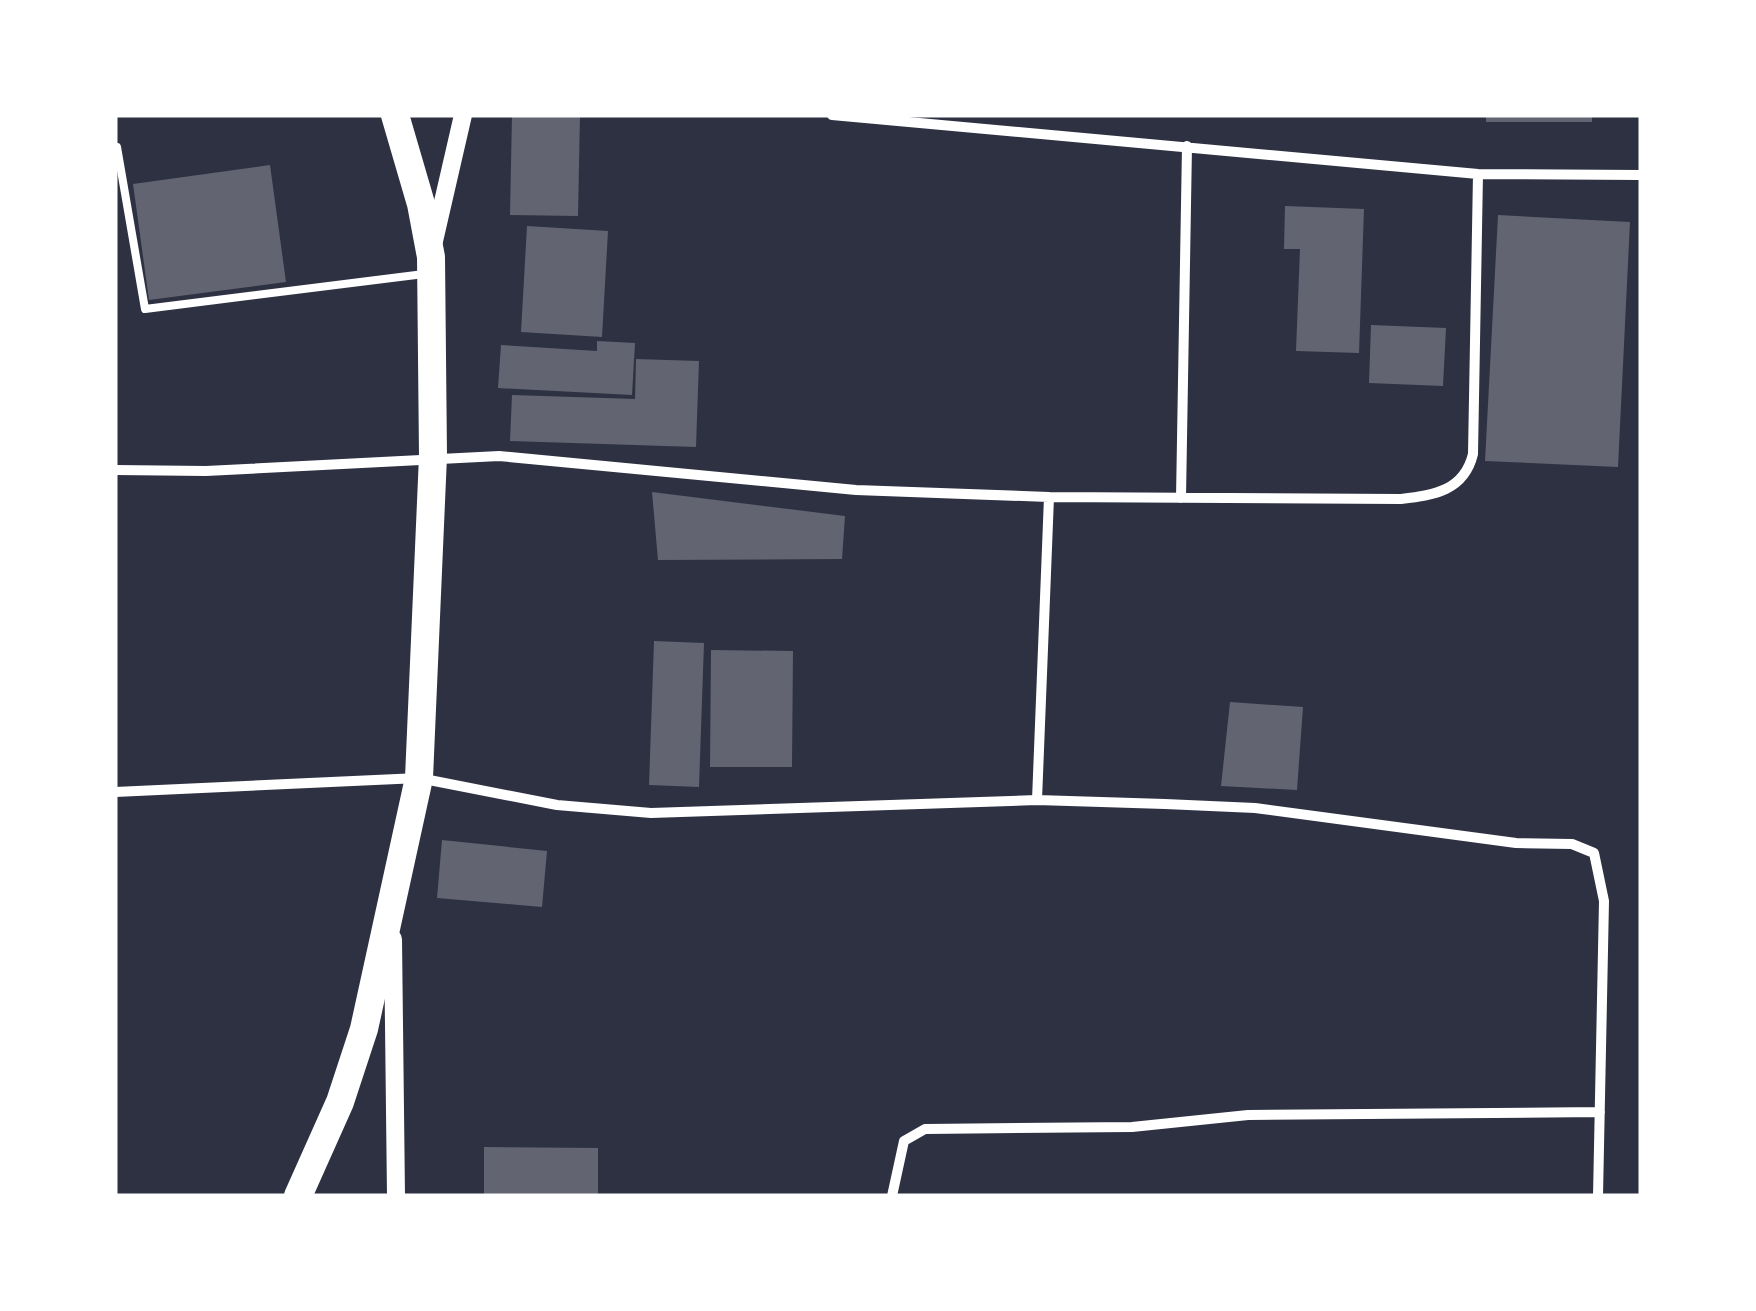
<svg xmlns="http://www.w3.org/2000/svg" width="1756" height="1311" font-family="Cabin,sans-serif">
<style>
.building{fill:#626471}
.lines{fill:none;stroke-linecap:round;stroke-linejoin:round}
.service{stroke:#fff;stroke-width:8}
.minor{stroke:#fff;stroke-width:10}
.tertiary{stroke:#fff;stroke-width:18}
.trunk{stroke:#fff;stroke-width:28}
</style>
<rect width="100%" height="100%" fill="#2d3142"/>
<path class="building" d="M512,115h68l-2,101 -68,-1z
M1486,115h106v7h-106z
M270,165l16,117 -137,18 -16,-116z
M1285,206l79,3 -5,144 -63,-2 4,-102h-16z
M1498,215l132,7 -12,245 -133,-6z
M527,226l81,5 -6,106 -81,-5z
M1371,325l75,3 -3,58 -74,-3z
M597,341l38,2 -3,52 -134,-7 3,-43 96,6z
M636,359l63,2 -3,86 -186,-6 2,-46 123,4z
M652,492l193,24 -3,43 -184,1z
M654,641l50,2 -5,144 -50,-2z
M711,650l82,1 -1,116h-82z
M1230,702l73,5 -6,83 -76,-4z
M442,840l105,11 -5,56 -105,-9z
M484,1147l114,1v48h-114z"/>
<g class="lines">
<path class="service" d="M117,147l28,162 279,-35"/>
<path class="minor" d="M832,115l646,59 163,1
M115,470l91,1 293,-15 357,34 193,7 352,2c33,-4 63,-8 72,-45l5,-280
M1181,498l6,-352
M115,792l304,-14 138,27 94,8 386,-13 128,4 90,4 261,35 56,1 22,9 10,48 -6,295
M1037,800l12,-303
M892,1196l12,-55 21,-12 207,-2 116,-12 352,-3"/>
<path class="tertiary" d="M434,241l29,-126
M393,939l3,257"/>
<path class="trunk" d="M298,1196l42,-94 24,-73 55,-251 14,-322 -2,-199 -10,-53 -26,-89"/>
</g>
<rect width="1756" height="1311" fill="none" stroke="#ffffff" stroke-width="235"/>
</svg>
